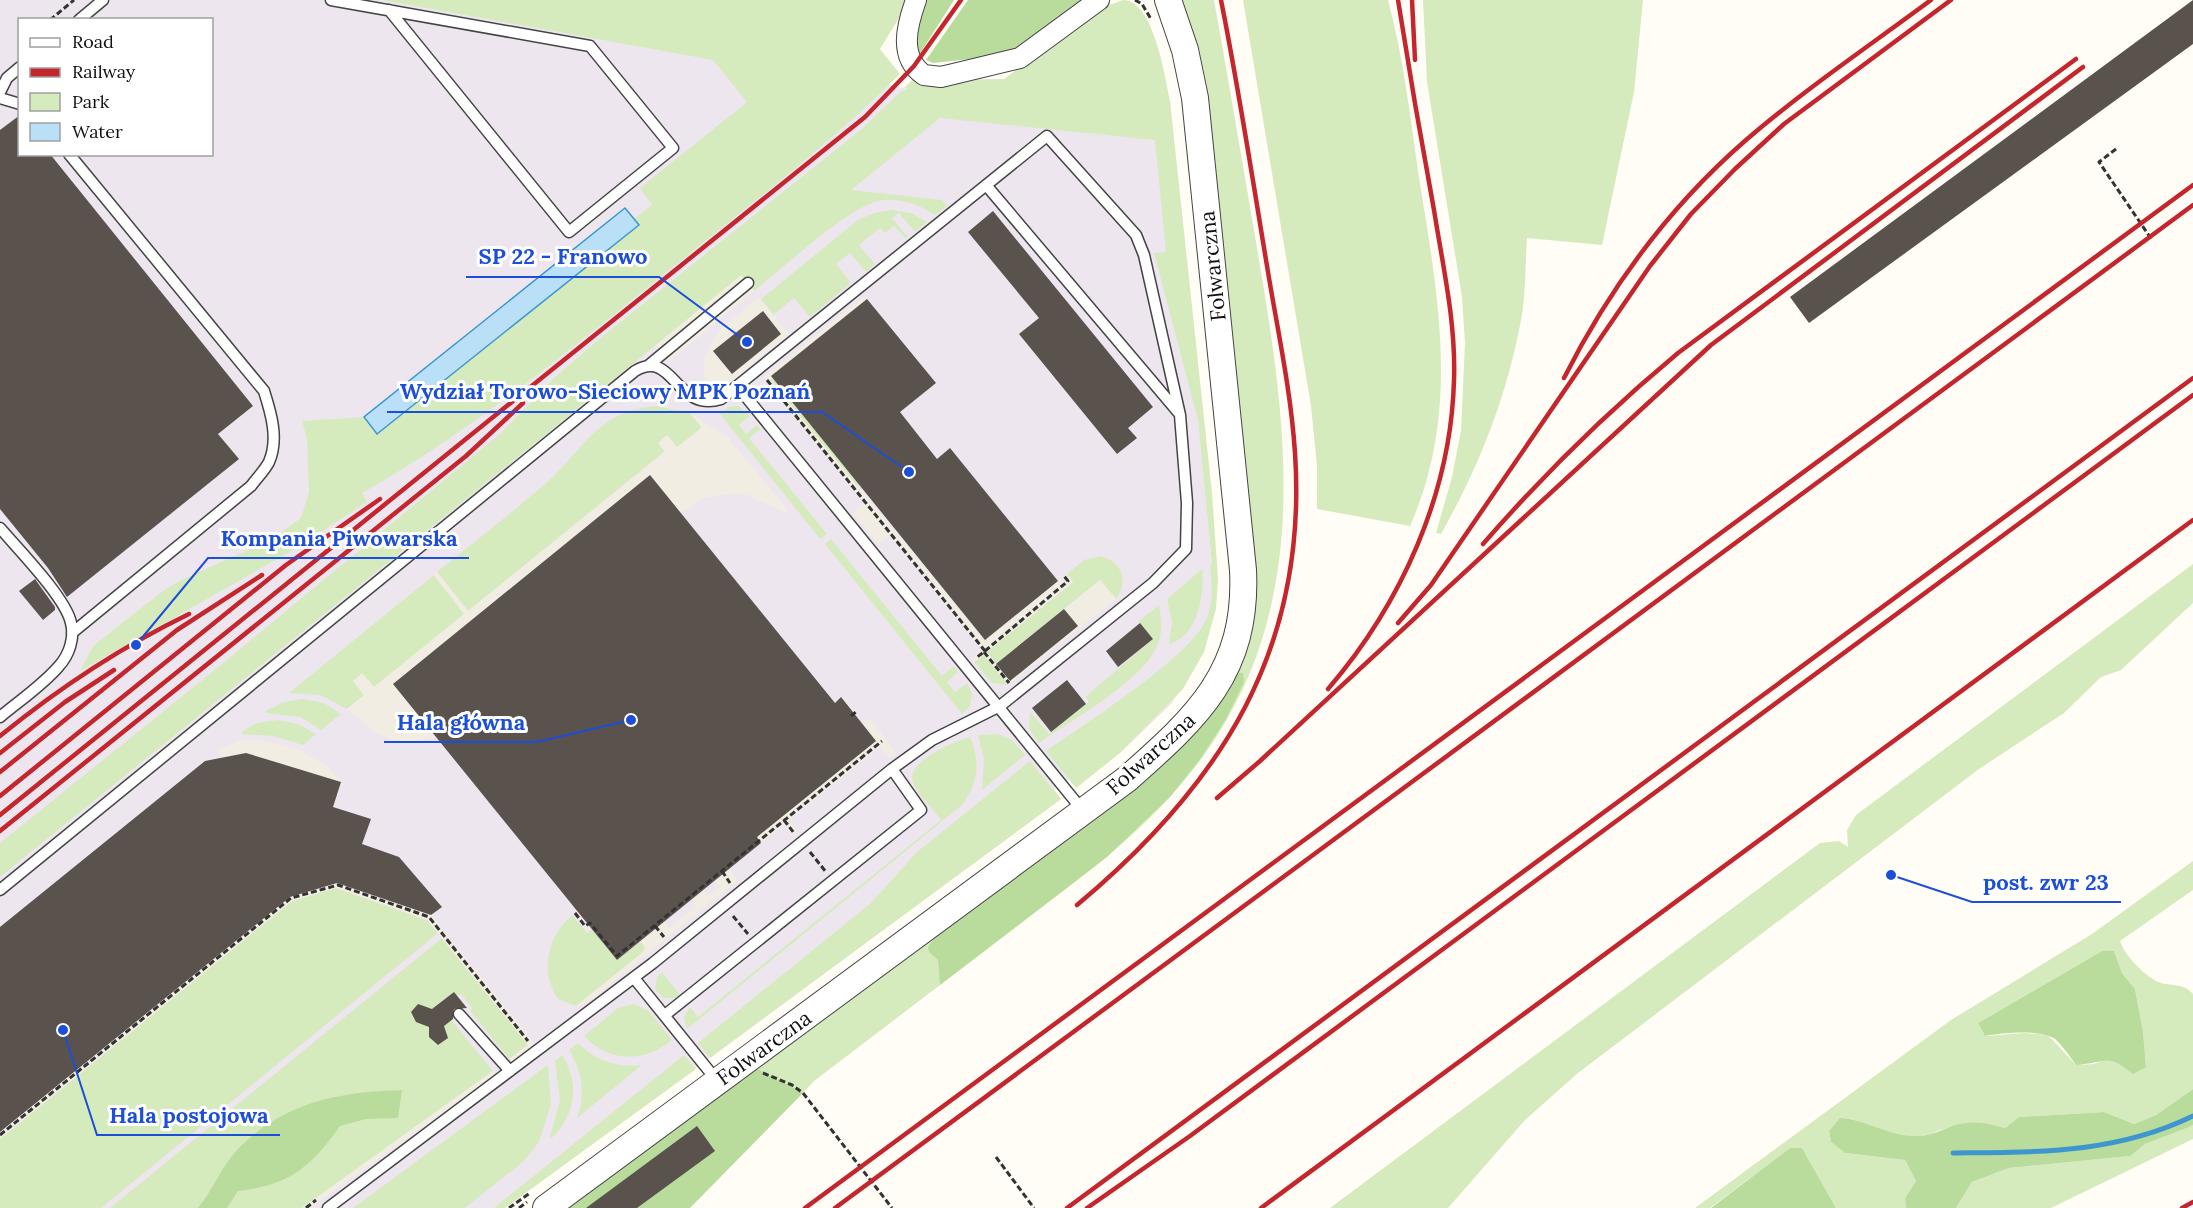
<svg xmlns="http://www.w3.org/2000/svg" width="2193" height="1208" font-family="Lora,serif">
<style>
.industrial{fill:#eee6ef;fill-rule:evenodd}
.green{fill:#d5ebbd;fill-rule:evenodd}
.forest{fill:#b9dc9c}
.plaza{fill:#f1ede2}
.water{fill:#b9e0f7;stroke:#3f96cf;stroke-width:1.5}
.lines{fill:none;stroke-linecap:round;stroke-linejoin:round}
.stream{stroke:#3f96cf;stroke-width:5}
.building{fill:#5a524d}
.service-casing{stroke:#444;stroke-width:13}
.minor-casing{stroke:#444;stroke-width:22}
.tertiary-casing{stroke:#444;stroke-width:28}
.path{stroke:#333;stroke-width:3;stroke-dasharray:6 3;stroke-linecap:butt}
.service{stroke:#fff;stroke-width:10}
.minor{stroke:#fff;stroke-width:20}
.tertiary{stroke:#fff;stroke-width:26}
.rail{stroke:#c4262e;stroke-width:4.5}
.labels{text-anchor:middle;stroke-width:6;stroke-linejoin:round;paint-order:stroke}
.street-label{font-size:21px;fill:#111;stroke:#fff}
.leader{fill:none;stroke:#1d4ed8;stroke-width:2}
.callout-dot{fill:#1d4ed8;stroke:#fff;stroke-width:2}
.callout-label{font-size:22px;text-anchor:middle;font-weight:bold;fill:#1d4ed8;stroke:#fff;stroke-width:6;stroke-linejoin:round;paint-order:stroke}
</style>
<rect width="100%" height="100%" fill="#fffdf5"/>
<path class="industrial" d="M0,0h575l281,77 95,22 219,24 45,471 -4,31 -39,78 -51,49 -45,36 -7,-9 -15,10 7,10 -556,409h-505zM20,20h192v134h-192z"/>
<path class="green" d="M382,0h528l-30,49 20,25c-69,69 -147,128 -222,189 -101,81 -203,166 -316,230l5,9 -72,47 -215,122 13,-25 70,-55 16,-10 95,-43 27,-20 8,-26 -2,-53 -5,-18 62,-4 13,17 261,-210 -4,-5 18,-14 -12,-17 107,-86 -34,-42z
M1123,0c30,0 42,75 47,101l42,392 6,86 -2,30 -12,43 -21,37 -62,63 -45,36 -30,-37c37,-26 143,-93 160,-131 8,-18 6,-36 4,-55h2l-14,-145 -44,-167 12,-1 -11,-112 -215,-22 -89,72 91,10 5,6 -12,9c-17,-11 -36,-18 -57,-14 -31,7 -96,68 -124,90l-13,-15 -741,601v-34l222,-179 278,-230 54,-56 44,-38 265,-212 37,-36 8,-3 -4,-1 10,-10 9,2 81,-1 97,-71z
M1179,0h35c15,83 29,166 43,248 34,199 61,389 -89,551 -44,48 -97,86 -148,125 -69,52 -137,105 -206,157l-11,12 -45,-24 30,-26h5l15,-11 2,-5 346,-259c38,-33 62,-59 84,-105z
M1243,0h145c15,56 22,114 30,171 19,121 44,238 -8,355l-93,-17v-43l-6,-60z
M1423,0h220l-9,92 -32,153 -75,-7c-2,27 -1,56 -6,82 -14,76 -42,147 -80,214l-5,-1 16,-56 9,-46 4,-88 -3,-46 -35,-215z
M892,210l19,3 16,9 -12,10 -16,-19 -7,5 16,19 -2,2 -12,-13 -9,7 -5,-5 -21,17 16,19 -9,8 -16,-19 -14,11 15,19 -41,34 -16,-19 -21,17 -12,-16 97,-79 16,-7z
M771,376l89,109 -3,2 -87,-108z
M657,406l33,7 12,14 -25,21 -10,-12 -9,7 7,8 -197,160 -31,-39c36,-29 72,-57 107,-87 41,-35 51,-74 113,-79z
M738,406l12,10 -11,9 7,9 11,-9 4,4 -12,9 78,96 -7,5 -100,-125 8,-7z
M831,539l111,137 12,-10 4,6 -11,10 8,10 12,-9 5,11 -2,12 -8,8 -137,-170z
M1101,556c21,6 28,25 15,43l-16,-19 -104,84 -9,-12 86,-70 -6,-8 17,-14z
M2193,564v39l-72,67 -20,7 -37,36 -85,56 -401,304 -53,47 -77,88h-118l490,-365 19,-2 9,6 -1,-17 9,-15z
M1202,569c3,23 -4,68 -33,75l3,-22 -5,-23z
M434,575l31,39 -91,73 -12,-13 -9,7 11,14 -17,14 -27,-14 -31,-2z
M1159,605c3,16 4,31 -4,45 -15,32 -86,72 -116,93l-10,-14 1,-17 19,22 40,-32 -4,-5 68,-58 -15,-17z
M984,655l24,30 -16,-2 -18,-21z
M303,699l21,4 17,11 -20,16 -21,-13 -34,-4 1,-3 17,-8z
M278,720l20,4 18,10 -13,11 -30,-9 -31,-2 -1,-2 16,-9z
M999,734l13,6 13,15 -43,35 2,-30 -6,-25z
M970,737c11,25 8,47 -8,68l-275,224 -3,-12 6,-10 8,10 243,-197c-8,-12 -23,-24 -28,-37 -8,-22 41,-41 57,-46z
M1030,761l31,38 -351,259 -12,-15 173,-140 46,-51z
M2193,861v29l-73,51c5,15 24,34 38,41 13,5 25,0 35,12v95l-37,26 -22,9 -30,-12 -85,5 -14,11c-18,-4 -43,-5 -61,1 -10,3 -16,7 -27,7 -28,1 -50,-17 -76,-18l-12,13 2,11 14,11 60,7 11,21 -11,17 1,10h-70l-34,-60h-12l-80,60h-15l256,-188 141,-86zM2102,951h12l8,22 13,16 8,42 3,36 -40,-8 -12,5 -18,1 -28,-30 -23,-2 -40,3 -7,-13z
M336,888l91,32 11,13 -337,275h-101v-69l292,-238z
M572,915l15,18 5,-4 25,31 23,-19 5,6 -2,5 -67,54 -18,-7c-19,-28 -10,-63 14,-84z
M442,938l86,107 -19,14 -39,-48 2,-3 -11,-14 -4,2 -3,-4 -16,12 55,67 -191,137h-192z
M662,972l18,23 -5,3h-12l-8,-9 2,-12z
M634,1004l15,7 23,29c-28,23 -62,23 -88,-4l34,-28z
M578,1043c18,18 39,25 64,22l-65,53c9,-25 5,-46 -8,-68z
M562,1055c18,29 14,59 -10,83l-2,-1 10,-37 -5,-39z
M684,1055l12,14 -191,139h-11z
M548,1065l3,39 -12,38 -16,20 -58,46h-112z
M2193,1125v14l-142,69h-95l16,-26 37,-14 120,-12 16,-12z"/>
<path class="forest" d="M925,0h29l-35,55 -3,-25z
M968,0h118l-64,48 -42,10 -47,5 -7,-3z
M1239,673h4l1,9 -18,37 -25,39 -31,39 -63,60 -167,128 -2,-25 -9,-8 -1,-5 10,-14 218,-165 42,-38z
M2102,951h12l8,22 13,16 8,42 3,36 -13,7c-27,-22 -26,-11 -57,-9 -6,-8 -13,-19 -21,-26 -12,-10 -55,-6 -70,-3l-7,-13z
M758,1069l45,24 -113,115h-126l181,-133z
M2193,1089v36l-4,2 -44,17 -15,12 -121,12 -37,14 -16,26h-50l-1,-10 11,-17 -11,-21 -60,-7 -14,-11 -2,-11 11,-13c27,1 49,19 78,18 17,0 32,-12 49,-13 13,-2 26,2 38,5l14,-11 85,-5 30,12 22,-9z
M402,1090l-4,28 -32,1 -26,7c-29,41 -50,59 -102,65l-11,17h-29c15,-18 23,-41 39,-58 46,-48 102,-58 165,-60z
M1790,1148h12l34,60h-125z"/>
<path class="plaza" d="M741,275l13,16 -85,70 -13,-16z
M865,296l2,3 -97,81 215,260 82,-66 6,8 -86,70 23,29 54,-72 36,-29 16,19 -108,86 -24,-30 -10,7 -3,-3 11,-9 -92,-114 -11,9 -26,-32 11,-10 -101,-125z
M759,297l30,37 -64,52 -3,-4 -17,4 -1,-26 7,-17 11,-15z
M690,413l36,23 61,73 -1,3 -39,-17 -14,-2 -30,5 -22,15 -31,-38 -257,209 43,53 -23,5 -23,-3 -13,-6 -30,-24 17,-14 -11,-14 9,-8 12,14 90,-73 -30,-39 3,-3 31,39 197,-159 -7,-9 9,-8 10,12 25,-19z
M866,719l6,2 24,32 -6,5 -10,-11 -91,73 9,12 -4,3 -10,-10 -23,18 -4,-6 119,-96 -15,-18z
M242,740h21l35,9 30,18 13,15 -94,-29 -24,4 -6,-7z
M729,869l9,11 -151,123 -11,3 67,-54 2,-5 -5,-6 24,-19 5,6 27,-22 -4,-7 12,-9 5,5 11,-8 -5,-6z
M337,883l94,32 101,125v8l-20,15 -3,-4 19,-14 -101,-125 -91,-32 -44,13 -292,238v-7l290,-235z
M493,1071l3,4 -186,133h-8z"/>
<path class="water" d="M625,208l14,17 -262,209 -13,-17z"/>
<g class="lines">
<path class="stream" d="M1953,1153c84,-1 162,1 240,-37"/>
</g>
<path class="building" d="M2193,0v44l-384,279 -19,-26z
M20,115v39h30l203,252 -35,28 21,25 -172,138 -19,-29 -48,-59v-379z
M993,211l160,196 -25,21 9,10 -20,16 -98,-120 20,-16 -71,-86z
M867,299l69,84 -36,29 37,47 13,-11 108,133 -73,59 -214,-264z
M763,311l18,23 -49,40 -19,-23z
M650,475l185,228 6,-6 35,44 -119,96 4,6 -144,117 -224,-276z
M35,579l20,28v3l-12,10 -24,-29z
M1064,609l14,17 -68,55 -14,-17z
M1140,623l13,16 -35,28 -12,-16z
M1067,680l19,24 -35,28 -19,-24z
M246,753l95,29 -8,25 38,12 -9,25 37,13 43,50 -11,8 -94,-32 -47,14 -290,235v-205l205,-166z
M454,992l13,16 -13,1 -1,10 -9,7 4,12 -10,7 -9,-8v-10l-13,-5 -5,-10 7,-8 14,5z
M697,1126l18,25 -78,57h-51z"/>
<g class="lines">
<g class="service-casing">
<path id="service" d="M331,0l259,46 83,102 -104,84 -180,-222
M79,20l24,-20
M0,92l7,-14 13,-11
M0,98l20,6
M69,154l195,237c7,22 15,48 5,71 -4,8 -13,17 -18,24l-179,147
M986,185l192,227
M649,365l99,-82
M738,387l346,425
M0,528c18,21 66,70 71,95 4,15 -2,32 -12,43 -16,19 -40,35 -59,51
M0,890l635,-519c39,-23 40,42 86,28l326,-263 89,99 8,20 36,160 7,88 -1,46 -33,34 -153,123 -68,34 -40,29 29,41 -256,205
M634,978l84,104
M459,1014l51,57
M328,1208l325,-245 239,-194"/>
</g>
<g class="minor-casing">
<path id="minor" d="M916,0c-9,25 -18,57 8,75l17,2 79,-19 79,-58"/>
</g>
<g class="tertiary-casing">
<path id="tertiary" d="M546,1208l581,-429c70,-62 121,-107 116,-209l-48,-472 -10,-48 -17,-50"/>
</g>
<path class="path" d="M1135,0l7,4 9,15
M50,20l24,-20
M2116,149l-17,13 53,78
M767,380l218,271 -9,7
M985,651l83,-70 -4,-5
M984,652l25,31
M851,716l6,-5
M784,820l10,13
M810,852l16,20
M722,871l8,12
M575,913l10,13 5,-3 27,33 265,-215
M733,916l15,18
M655,926l9,11
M763,1073l29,12 11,8 89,115
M0,1135l291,-237 47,-13 91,32 99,124
M996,1157l38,51
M306,1208l10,-8
M509,1208l21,-15
M519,1208l8,-6"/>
<use href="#service" class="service"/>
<use href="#minor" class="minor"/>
<use href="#tertiary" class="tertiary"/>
<path class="rail" d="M1412,0l3,60
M1564,378c45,-89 106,-172 182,-238 58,-50 123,-94 185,-140
M1483,544c60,-69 124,-132 195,-191l398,-294
M1398,623l33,-38 219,-319 41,-52 44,-45 49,-45 167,-124
M1328,689c73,-85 123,-195 126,-309 2,-57 -11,-113 -20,-170 -13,-70 -25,-140 -36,-210
M0,736c59,-48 121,-89 189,-122
M0,753l65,-51 49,-32
M0,772l177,-142 85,-55
M0,796l286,-231 94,-66
M1217,798l43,-37 451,-416 372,-278
M0,815l865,-698 49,-51 47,-66
M0,831l466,-375 57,-53
M1077,905c145,-121 231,-257 218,-452 -4,-61 -17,-121 -27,-181 -15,-90 -29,-182 -47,-272
M805,1208l1388,-1023
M835,1208l1358,-1003
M1067,1208l1126,-830
M1087,1208l103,-72 1003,-741
M1261,1208l932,-688
M2182,1208l11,-6"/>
</g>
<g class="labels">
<g class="street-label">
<text transform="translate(1213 266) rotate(-96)" y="7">Folwarczna</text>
<text transform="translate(1151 754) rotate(-42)" y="7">Folwarczna</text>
<text transform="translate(764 1048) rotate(-36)" y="7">Folwarczna</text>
</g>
</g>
<path class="leader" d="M747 342L659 277H466M909 472L822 412H387M136 645L208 558H469M631 720L537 742H384M1891 875L1972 902H2121M63 1030L97 1135H280"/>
<g class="callout-dot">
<circle cx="747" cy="342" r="6"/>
<circle cx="909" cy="472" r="6"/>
<circle cx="136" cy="645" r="6"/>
<circle cx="631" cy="720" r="6"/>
<circle cx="1891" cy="875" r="6"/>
<circle cx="63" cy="1030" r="6"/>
</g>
<g class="callout-label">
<text x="563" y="264">SP 22 - Franowo</text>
<text x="605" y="399">Wydział Torowo-Sieciowy MPK Poznań</text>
<text x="339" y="546">Kompania Piwowarska</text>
<text x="461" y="730">Hala główna</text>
<text x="2046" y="890">post. zwr 23</text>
<text x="189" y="1123">Hala postojowa</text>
</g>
<rect x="18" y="18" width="195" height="138" fill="#ffffff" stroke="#a0a0a0" stroke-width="1.5"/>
<rect x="30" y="38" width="30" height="9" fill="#ffffff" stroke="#a0a0a0" stroke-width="1.5"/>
<text x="72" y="48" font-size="18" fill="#111111">Road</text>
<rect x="30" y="68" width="30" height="9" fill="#c4262e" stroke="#a0a0a0" stroke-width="1.5"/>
<text x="72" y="78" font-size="18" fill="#111111">Railway</text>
<rect x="30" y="93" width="30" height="18" fill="#d5ebbd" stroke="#a0a0a0" stroke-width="1.5"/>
<text x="72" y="108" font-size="18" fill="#111111">Park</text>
<rect x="30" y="123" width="30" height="18" fill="#b9e0f7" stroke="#a0a0a0" stroke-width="1.5"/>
<text x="72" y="138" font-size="18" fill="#111111">Water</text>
</svg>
